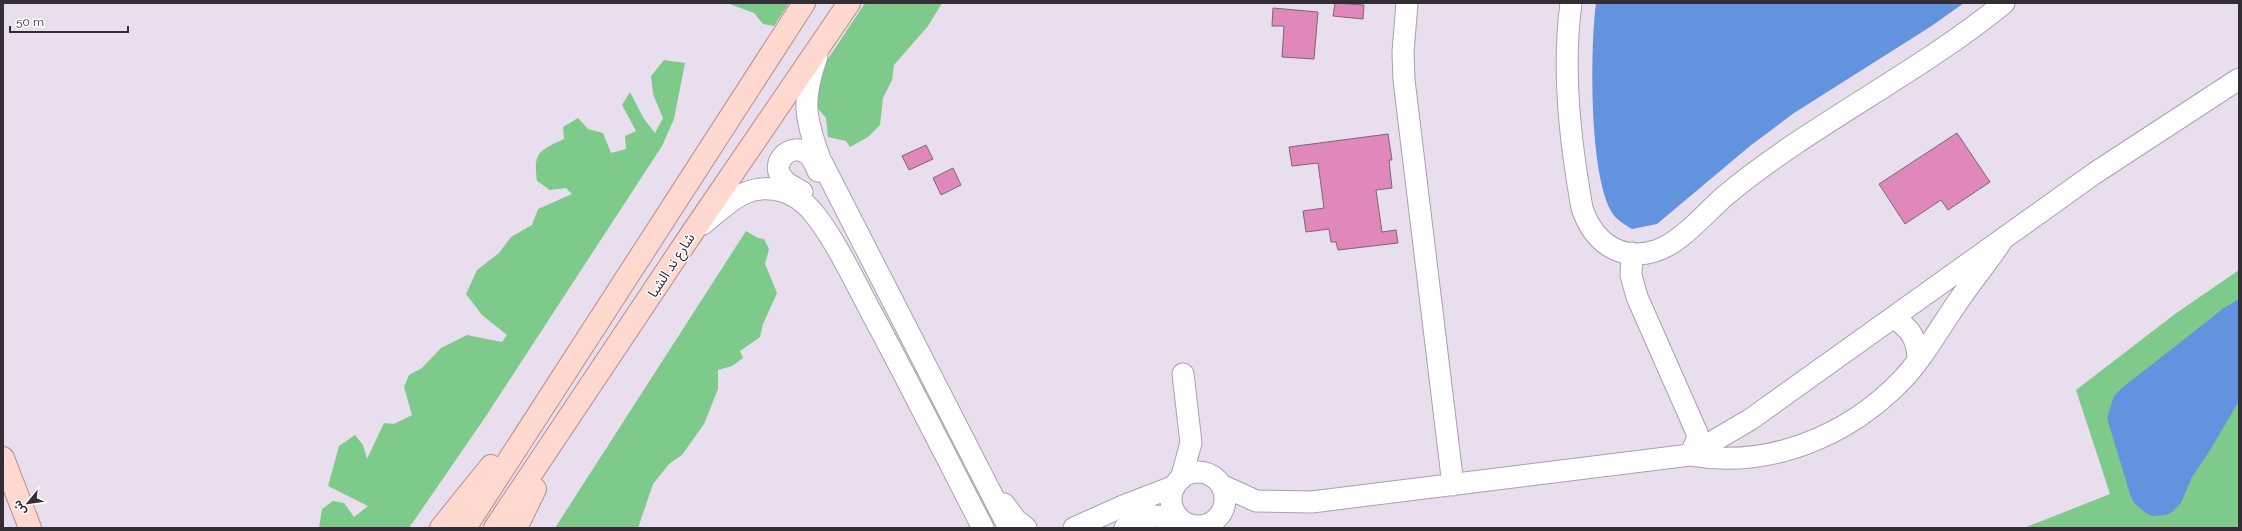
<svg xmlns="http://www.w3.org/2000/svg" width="2242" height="531" font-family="Raleway,'Noto Sans Arabic',sans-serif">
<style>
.green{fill:#7dca8a}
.water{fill:#6392df}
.building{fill:#e087bb;stroke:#796871}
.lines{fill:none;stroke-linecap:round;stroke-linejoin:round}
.minor-casing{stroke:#aaa0af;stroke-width:23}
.major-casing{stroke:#b88c86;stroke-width:24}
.minor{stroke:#fff;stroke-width:21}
.major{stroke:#ffd8d0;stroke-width:22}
.labels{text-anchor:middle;stroke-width:3;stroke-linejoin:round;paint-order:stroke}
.street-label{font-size:14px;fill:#332e35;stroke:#fff}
</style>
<rect width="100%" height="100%" fill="#e9deee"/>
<path class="green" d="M727,3h62l-15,23 -11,-2 -9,-11z
M865,3h77l-14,23 -34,39 -2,15 -9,18 -3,27 -12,12 -18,10 -4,-6 -18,-4 -2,-19 -13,-15 11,-38z
M664,60l21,3 -11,56 -12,27 -178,273 -75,109h-90l3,-19 11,-8 11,2 10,14 14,-11 -40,-20 11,-40 16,-11 8,10 4,14 17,-36 10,1 18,-9 -8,-28 5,-12 13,-7 19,-20 26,-13 35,7 5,-7 -25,-20 -16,-21 11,-24 22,-17 12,-16 21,-12 6,-16 34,-15 -6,-6 -16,2 -13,-9c-4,-29 2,-30 27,-42l-1,-12 15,-9 10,11 15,4 8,20 15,-4 -1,-13 11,-5 -14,-26 8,-13 14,27 11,14 8,-15 -10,-24 -2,-18z
M746,231l12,7 6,1 5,10 -4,15 12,29 -14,31 -3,13 -20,14 3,7 -11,8 -14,4v19l-14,35 -22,31 -13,9 -16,20 -15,44h-83z
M2239,270v258h-215l86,-34 -34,-104 99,-76z"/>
<path class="water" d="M1596,3h368l-34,24 -136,86 -44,33 -93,78 -25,5c-8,-5 -16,-9 -21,-18 -22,-39 -21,-162 -15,-208z
M2239,299v102l-32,54 -15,22 -11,26 -9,9 -6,3 -14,1 -6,-3 -12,-10 -4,-9 -23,-76 7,-22 8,-8 102,-80z"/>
<path class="building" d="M1335,3l29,2 -1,14 -30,-3z
M1273,8l45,4 -4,47 -32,-2 2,-31h-12z
M1957,133l33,49 -42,28 -7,-10 -36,24 -26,-40z
M1388,134l4,26h-3l3,28 -16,2 6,42 14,-2 2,13 -60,7 -2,-8h-5l-2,-13 -23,3 -3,-21 21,-3 -6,-45 -26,3 -3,-19z
M926,145l7,14 -24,11 -7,-14z
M953,168l8,17 -20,10 -8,-17z"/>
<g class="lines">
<g class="minor-casing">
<path id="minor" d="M1407,3l-4,49 1,28 49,405
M1571,3c-9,68 -1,137 11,205 11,33 37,54 73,43 25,-7 51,-39 71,-56 87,-72 190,-120 278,-192
M817,56c-15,43 -13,60 3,103l189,369
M802,192c-6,-4 -14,-7 -18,-12 -17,-16 8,-41 25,-25 4,4 7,11 9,16
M703,224c25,-20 44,-43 79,-33 12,3 22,11 30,20 23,28 41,67 58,99 39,72 75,145 113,218
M1632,253l-1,22 6,22 60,136v7l-7,15
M1893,318c17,9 25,22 25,42
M1690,455l61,-36 344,-246 144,-94
M1171 499a27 27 0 1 1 54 0a27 27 0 1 1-54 0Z
M1181,479l10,-36 -8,-69
M1221,485l35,16 56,1 378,-47c78,14 157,-18 212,-75 21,-22 37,-51 55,-77 14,-21 30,-40 44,-61
M1004,504l12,16 10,8
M1074,528l49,-22 52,-20
M1125,528l29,-12 25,2"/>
</g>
<g class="major-casing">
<path id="major" d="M3,458l27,70
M441,528l50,-62
M465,528l339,-525
M495,528l197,-295 157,-230
M516,528l19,-39"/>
</g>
<use href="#minor" class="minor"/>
<use href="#major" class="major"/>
</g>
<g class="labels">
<g class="street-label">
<text transform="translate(671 265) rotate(-57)" y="5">شارع ند الشبا</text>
</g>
</g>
<rect width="2242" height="531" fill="none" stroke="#332e35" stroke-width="8"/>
<g transform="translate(28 503) rotate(241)" stroke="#ffffff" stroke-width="3" paint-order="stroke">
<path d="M0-3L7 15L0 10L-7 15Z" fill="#332e35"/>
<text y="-6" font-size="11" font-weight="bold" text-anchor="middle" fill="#332e35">ش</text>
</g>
<path d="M10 26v6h118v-6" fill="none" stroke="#332e35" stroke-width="2"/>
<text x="16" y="26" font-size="12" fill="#332e35" stroke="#ffffff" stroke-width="3" paint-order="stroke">50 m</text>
</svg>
